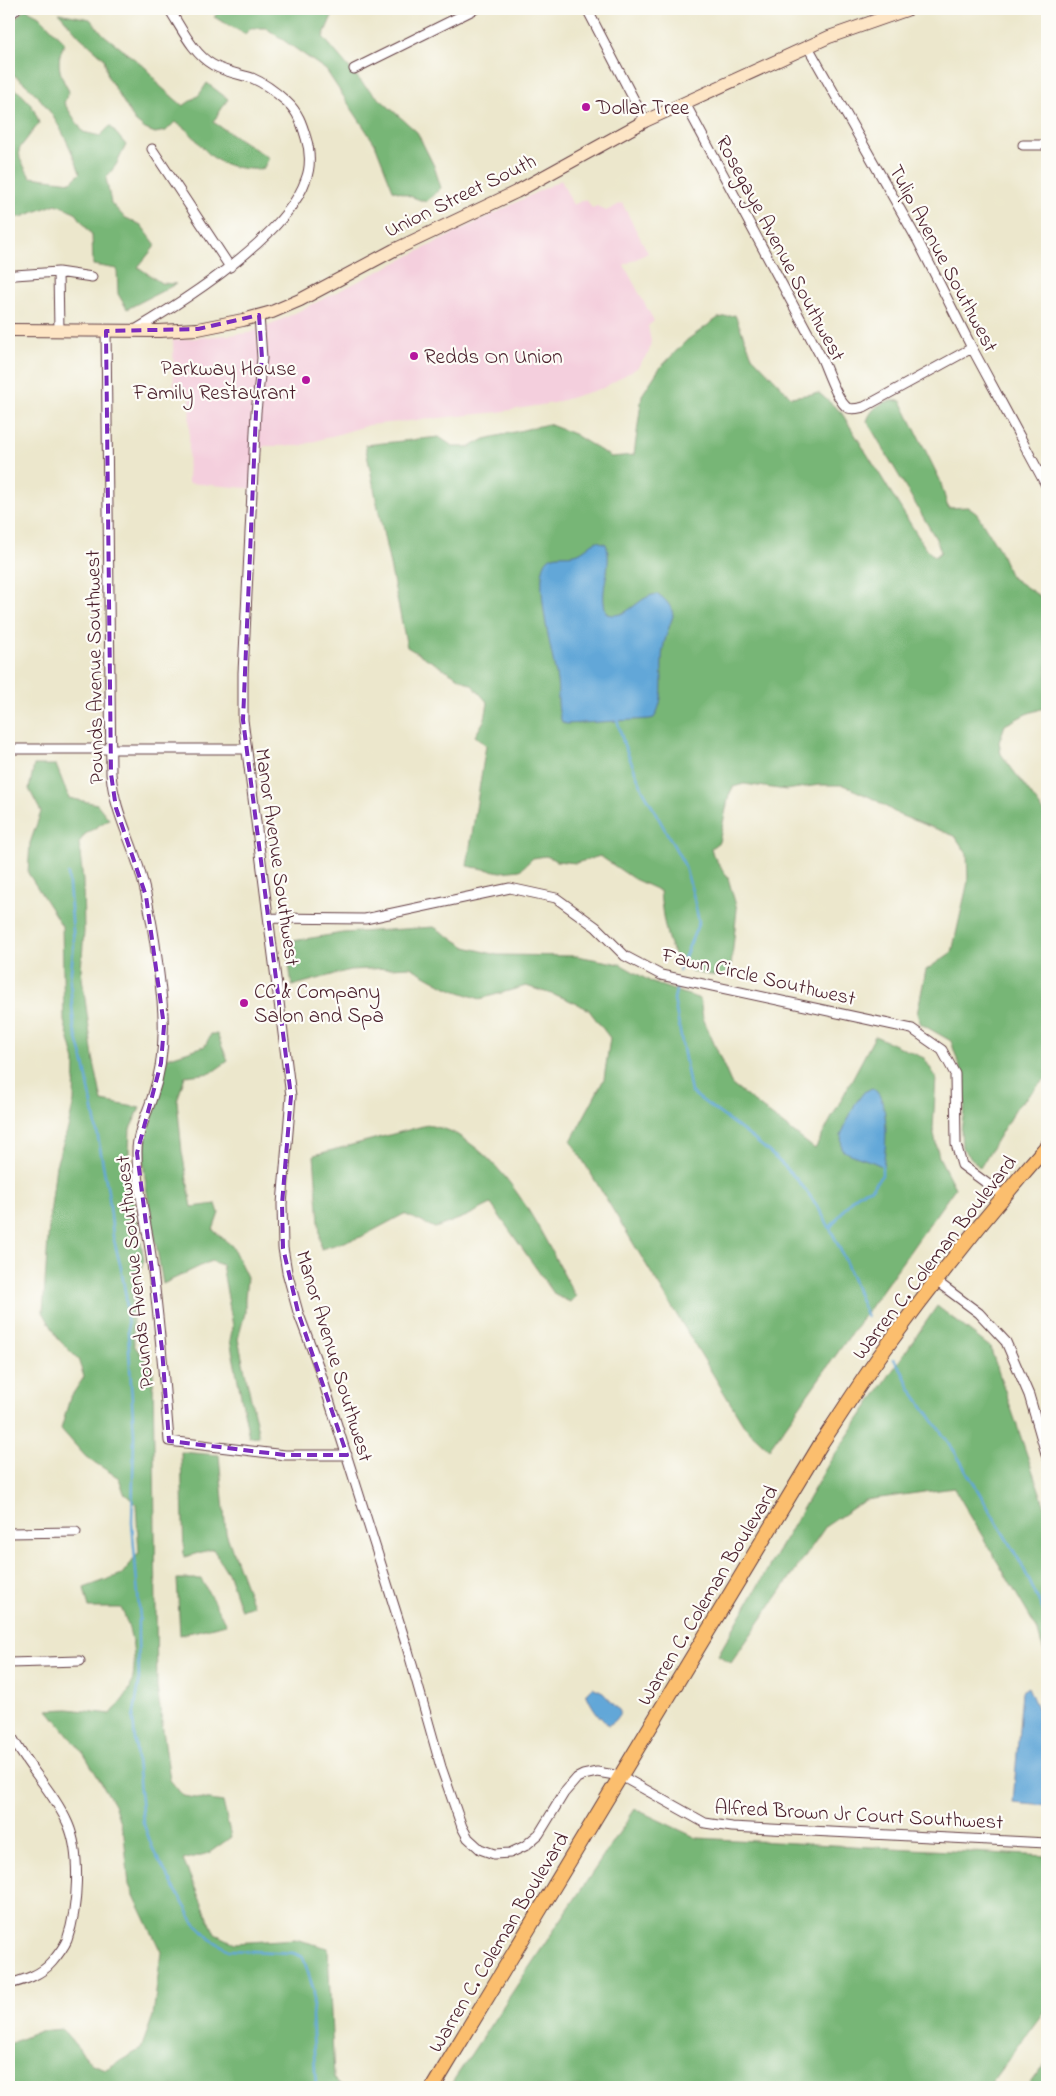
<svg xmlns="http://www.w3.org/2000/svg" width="1056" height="2096" font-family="'Indie Flower',sans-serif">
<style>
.built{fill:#f4cfdd}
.forest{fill:#77b676;stroke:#606a50}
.water{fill:#62a7d8;stroke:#566382}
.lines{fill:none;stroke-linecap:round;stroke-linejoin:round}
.stream{stroke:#62a7d8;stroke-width:2.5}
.minor-casing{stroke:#623d43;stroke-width:11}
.secondary-casing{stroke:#623d43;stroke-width:14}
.trunk-casing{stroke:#623d43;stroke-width:16}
.minor{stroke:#fff;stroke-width:9}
.secondary{stroke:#fde5c5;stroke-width:12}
.trunk{stroke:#fbbe6e;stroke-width:14}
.marked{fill:none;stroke:#7b2cbf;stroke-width:4;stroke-dasharray:10 6;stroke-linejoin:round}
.poi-dot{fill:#b5179e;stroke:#fdfcf7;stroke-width:2}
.labels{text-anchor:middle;stroke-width:4.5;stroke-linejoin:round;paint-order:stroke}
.poi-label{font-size:21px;fill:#4a1f2b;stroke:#fdfcf7;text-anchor:start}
.street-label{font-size:21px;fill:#4a1f2b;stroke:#fdfcf7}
</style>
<rect width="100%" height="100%" fill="#fdfcf7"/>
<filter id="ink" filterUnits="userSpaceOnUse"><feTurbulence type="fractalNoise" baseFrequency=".02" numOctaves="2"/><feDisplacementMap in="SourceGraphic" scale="10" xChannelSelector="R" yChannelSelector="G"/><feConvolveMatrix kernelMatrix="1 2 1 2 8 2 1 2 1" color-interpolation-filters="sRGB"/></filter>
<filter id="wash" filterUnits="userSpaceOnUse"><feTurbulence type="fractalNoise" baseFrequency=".0096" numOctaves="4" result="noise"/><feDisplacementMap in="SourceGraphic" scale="20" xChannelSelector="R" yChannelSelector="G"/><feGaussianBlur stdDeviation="1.12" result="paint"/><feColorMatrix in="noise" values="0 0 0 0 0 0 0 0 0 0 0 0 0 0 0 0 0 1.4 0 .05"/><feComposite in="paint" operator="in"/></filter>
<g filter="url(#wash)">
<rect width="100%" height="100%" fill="#ece7cc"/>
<path class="built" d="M561,180l12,25 13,-6 6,9 5,-2 9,5 16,-8 26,50 -24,12 30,56 -6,5 3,15 -2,11 -12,16 -34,20 -50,15 -54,9 -130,13 -70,21h-35l-3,8 -3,35 -70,-6 2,-88 -16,1 -1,-56 76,-7 36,-15z"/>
<path class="forest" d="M26,9l13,7 26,27c-10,18 -6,31 4,48l-5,12 19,29 17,4 10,-10 16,19 -10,20 -10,13 5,25 13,14 17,8 15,20 -18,22 23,16 15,1 -49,25 -9,-15 -1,-25 -24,-4 -1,-30 -17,-23 -19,-8 -35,13h-12v-133c15,11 25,21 30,39l-20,26 1,10 10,18 41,5 9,-9c-14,-39 -35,-79 -71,-101v-48z
M221,9h120l-10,9 -8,19 41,48 53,47 17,34 7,22 -15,14 -33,-12 -18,-46 -49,-74 -60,-42h-15l-6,6 -31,-17z
M59,13l31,6 14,16 42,33 14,18 23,20 16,-11 8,-12 21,16 -15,23 56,36 -6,11c-18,1 -40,-2 -53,-14 -15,-14 -16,-22 -35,-33l-9,9 -11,2 -10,-4 -10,-8 -27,-44 -4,-19 -24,-21z
M735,315l17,41 39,41 28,-4 22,19 85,137 9,8 6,-5 -5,-13 -69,-118c5,-15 18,-22 34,-20l39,79 8,28 20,-1 9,7 22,35 12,28 36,24v106l-21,7 -21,11 -6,17 2,12 46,62v261l-31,31 -36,60 -18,-20 -1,-18 4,-25 -3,-31 -11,-33 -30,-17 -4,-10 9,-44 26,-18 16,-71 -1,-27 -12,-18 -56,-21 -25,-16 -31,-14h-24l-33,5 -42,-6 -11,3 -4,8 -10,47 -8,6 2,7 15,23 9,31 -6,58 -6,10c-10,-2 -24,-2 -34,-6 -24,-9 -29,-58 -31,-80l-26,-12 -34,-23 -24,7 -19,-2 -11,-5 -13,2 -13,12 -19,2 -34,-6 19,-121 -11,-9 10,-17 3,-16 -15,-17 -66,-39 -42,-202 74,-8 15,10h16l15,-8 63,-15 26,10 37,23 23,-2 8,-60 17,-26 28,-29 31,-22z
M34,765h22l13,33 28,6 12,15 -25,16 -5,8 4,38 1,51 -3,38 12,87 9,44 38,7 -10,21 -2,42 16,89 -12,37 2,48 19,26 4,316 13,93 13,16 40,6 8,35 -22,16 -26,7 32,74 20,9 60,-4 33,9 6,130 9,9h-334v-43l31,-13 22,-2 30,35 14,5 35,-20 12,-33 8,-64 -32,-67 -5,-50 -10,-31 -30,-50 -36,-44 20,-1 43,5c6,-8 15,-17 19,-26 9,-23 2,-58 -9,-80h-32l-5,-20 38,-14 17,-21 -3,-49 -12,-11 -5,-15 -33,-21 -25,-28 9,-31 14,-21 -6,-18 -19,-19 -16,-28 6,-88 7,-59 12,-37 6,-27 1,-40 -11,-40 -2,-95 -34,-53 2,-30 11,-31 -12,-23z
M434,927l32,20 31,8 80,1 43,8 33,19 47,16 3,19 29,67 83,64 60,-113 49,22 12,19 -3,52 6,28 16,31 -186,261 -24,-22 -174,-286 33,-62 6,-41 -22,-29 -24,-11 -38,-12 -46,13 -32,-11 -38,-21 -60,3 -58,16 -6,-44 57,-9z
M211,1034h6l11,27 -17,12 -26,3 -8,25 5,51 10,55 24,-3 3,9 -6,17 19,16 15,31 -2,22v14l-7,26 21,97 -10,1 -19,-97 3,-14 -11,-61 -11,-4 -48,23 -17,-98 -3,-27 6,-38 18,-63 38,-12z
M427,1125c9,2 21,4 29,9 60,35 87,104 120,163l-6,5 -15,-7 -64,-91 -24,12 -32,12 -31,-14 -43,23 -40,12 -7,-94z
M937,1306l53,41 57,166v149l-10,-33 -83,-141 -89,12 -39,26 -95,137 -13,-8 111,-192z
M181,1452l38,3 7,78 27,73 -12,4 -12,-35 -16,-26 -29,8z
M177,1579h24l25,45 -46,11z
M635,1809l62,29 350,18v151l-59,80h-539z
M1047,2060v27h-20z"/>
<path class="water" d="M597,541l9,3c8,23 -9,47 1,70 22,6 31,-19 51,-20 7,5 15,13 15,22 -5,15 -11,29 -11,45 -1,21 3,38 -8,57l-4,1 -84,5 -4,-2c-6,-14 -3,-26 -5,-41 -3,-22 -27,-109 -8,-123 7,-5 18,-2 26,-4 9,-2 14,-10 22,-13z
M872,1088c19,10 14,60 11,79 -13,-8 -28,-9 -41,-17l-1,-15 14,-31 9,-12z
M592,1687l9,4 19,20c-1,7 -5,11 -12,14 -10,-9 -17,-19 -22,-32z
M1028,1687l19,44v75l-34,-3 9,-112z"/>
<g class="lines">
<path class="stream" d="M617,719l7,26 19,45 41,74 9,30 6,28 -20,49
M68,874l6,69 -4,38 4,47 10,35 7,36 18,98 4,39 8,32 5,29 8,138 -2,88 8,96 -2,2v16l1,46 -6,36 10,103 11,30 40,70 16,17 19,11 64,3 10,4 11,34 -2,26 4,70
M677,986l-3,13 17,93c43,33 94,65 124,111 24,36 37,75 52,114
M830,1228l22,-29 9,-7 11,-4 10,-13v-11
M894,1359l9,14 7,15 45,64 67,113 25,54"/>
</g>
</g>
<g filter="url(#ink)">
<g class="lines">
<g class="minor-casing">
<path id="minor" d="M587,9l58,112
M9,16l7,-7
M808,47l110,194 54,107 75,139
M354,69l121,-60
M685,103l137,256c5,11 16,44 26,49 5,2 11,0 16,-1l108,-59
M1023,145h24
M152,149l78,118
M58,272l1,58
M15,275l43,-3 34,5
M259,315l3,43 -6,54 -13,261v47l48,376 -9,108 1,44 4,24 11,40 21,56 88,279 34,120 21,60 6,11 12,11 14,5 16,-1 15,-7 14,-12 25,-41 13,-15 6,-3 14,-3 24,4 84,47 27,4 315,16
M135,330c52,-31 152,-94 171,-151 5,-12 4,-29 0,-41 -4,-14 -8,-26 -19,-36 -10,-9 -23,-19 -35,-24 -13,-4 -27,-6 -39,-13 -20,-11 -32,-38 -44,-56
M106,331l5,443c3,35 18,61 28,94 12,39 19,93 23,133 3,33 1,66 -10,97 -6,18 -15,35 -15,54 0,33 8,65 13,97 9,64 14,128 19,192l116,14h62
M9,749h236
M269,918l96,1 145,-31 46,10 40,29 29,29 36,19 251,54 30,21 13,24 1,70 6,21 42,31
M936,1281l43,32 27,29 23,53 18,62
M9,1533l67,-1
M9,1663l71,-2
M9,1731c15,33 44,59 59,93 13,30 10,85 -1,116 -3,7 -10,16 -15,22 -11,13 -28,18 -43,22"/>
</g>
<g class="secondary-casing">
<path id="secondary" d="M9,330l150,1 39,-2 45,-9 29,-8 28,-12 94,-50 122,-58 129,-71 184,-84 80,-28"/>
</g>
<g class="trunk-casing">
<path id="trunk" d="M433,2087l389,-645c21,-31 40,-62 62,-92 51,-70 105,-138 163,-204"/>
</g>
<use href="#minor" class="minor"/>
<use href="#secondary" class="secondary"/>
<use href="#trunk" class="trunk"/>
</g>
</g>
<path class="marked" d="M259,315l3,43 -6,54 -13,308 48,376 -9,108 1,44 15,64 49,143h-62l-116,-14 -7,-92 -25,-196 24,-90 3,-37 -18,-130 -30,-88 -5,-34 -5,-443 92,-2z"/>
<g class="poi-dot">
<circle cx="586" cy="107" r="5"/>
<circle cx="414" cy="356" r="5"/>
<circle cx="306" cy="380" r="5"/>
<circle cx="244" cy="1003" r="5"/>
</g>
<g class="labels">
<g class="poi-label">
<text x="596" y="114">Dollar Tree</text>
<text x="424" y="363">Redds On Union</text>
<text x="296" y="375" text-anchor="end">Parkway House<tspan x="296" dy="24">Family Restaurant</tspan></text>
<text x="254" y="998">CC &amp; Company<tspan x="254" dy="24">Salon and Spa</tspan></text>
</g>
<g class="street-label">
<text transform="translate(460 195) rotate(-26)" y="7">Union Street South</text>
<text transform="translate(781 248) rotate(62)" y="7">Rosegaye Avenue Southwest</text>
<text transform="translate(944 258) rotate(62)" y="7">Tulip Avenue Southwest</text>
<text transform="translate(94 667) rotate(-91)" y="7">Pounds Avenue Southwest</text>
<text transform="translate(278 857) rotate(82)" y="7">Manor Avenue Southwest</text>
<text transform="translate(759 976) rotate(13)" y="7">Fawn Circle Southwest</text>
<text transform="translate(934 1257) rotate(-52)" y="7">Warren C. Coleman Boulevard</text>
<text transform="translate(134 1272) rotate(-96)" y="7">Pounds Avenue Southwest</text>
<text transform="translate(335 1356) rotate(73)" y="7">Manor Avenue Southwest</text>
<text transform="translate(707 1595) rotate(-59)" y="7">Warren C. Coleman Boulevard</text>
<text transform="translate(859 1814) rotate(3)" y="7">Alfred Brown Jr Court Southwest</text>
<text transform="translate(498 1942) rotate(-59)" y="7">Warren C. Coleman Boulevard</text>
</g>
</g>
<rect width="1056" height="2096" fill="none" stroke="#fdfcf7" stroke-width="30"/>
</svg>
